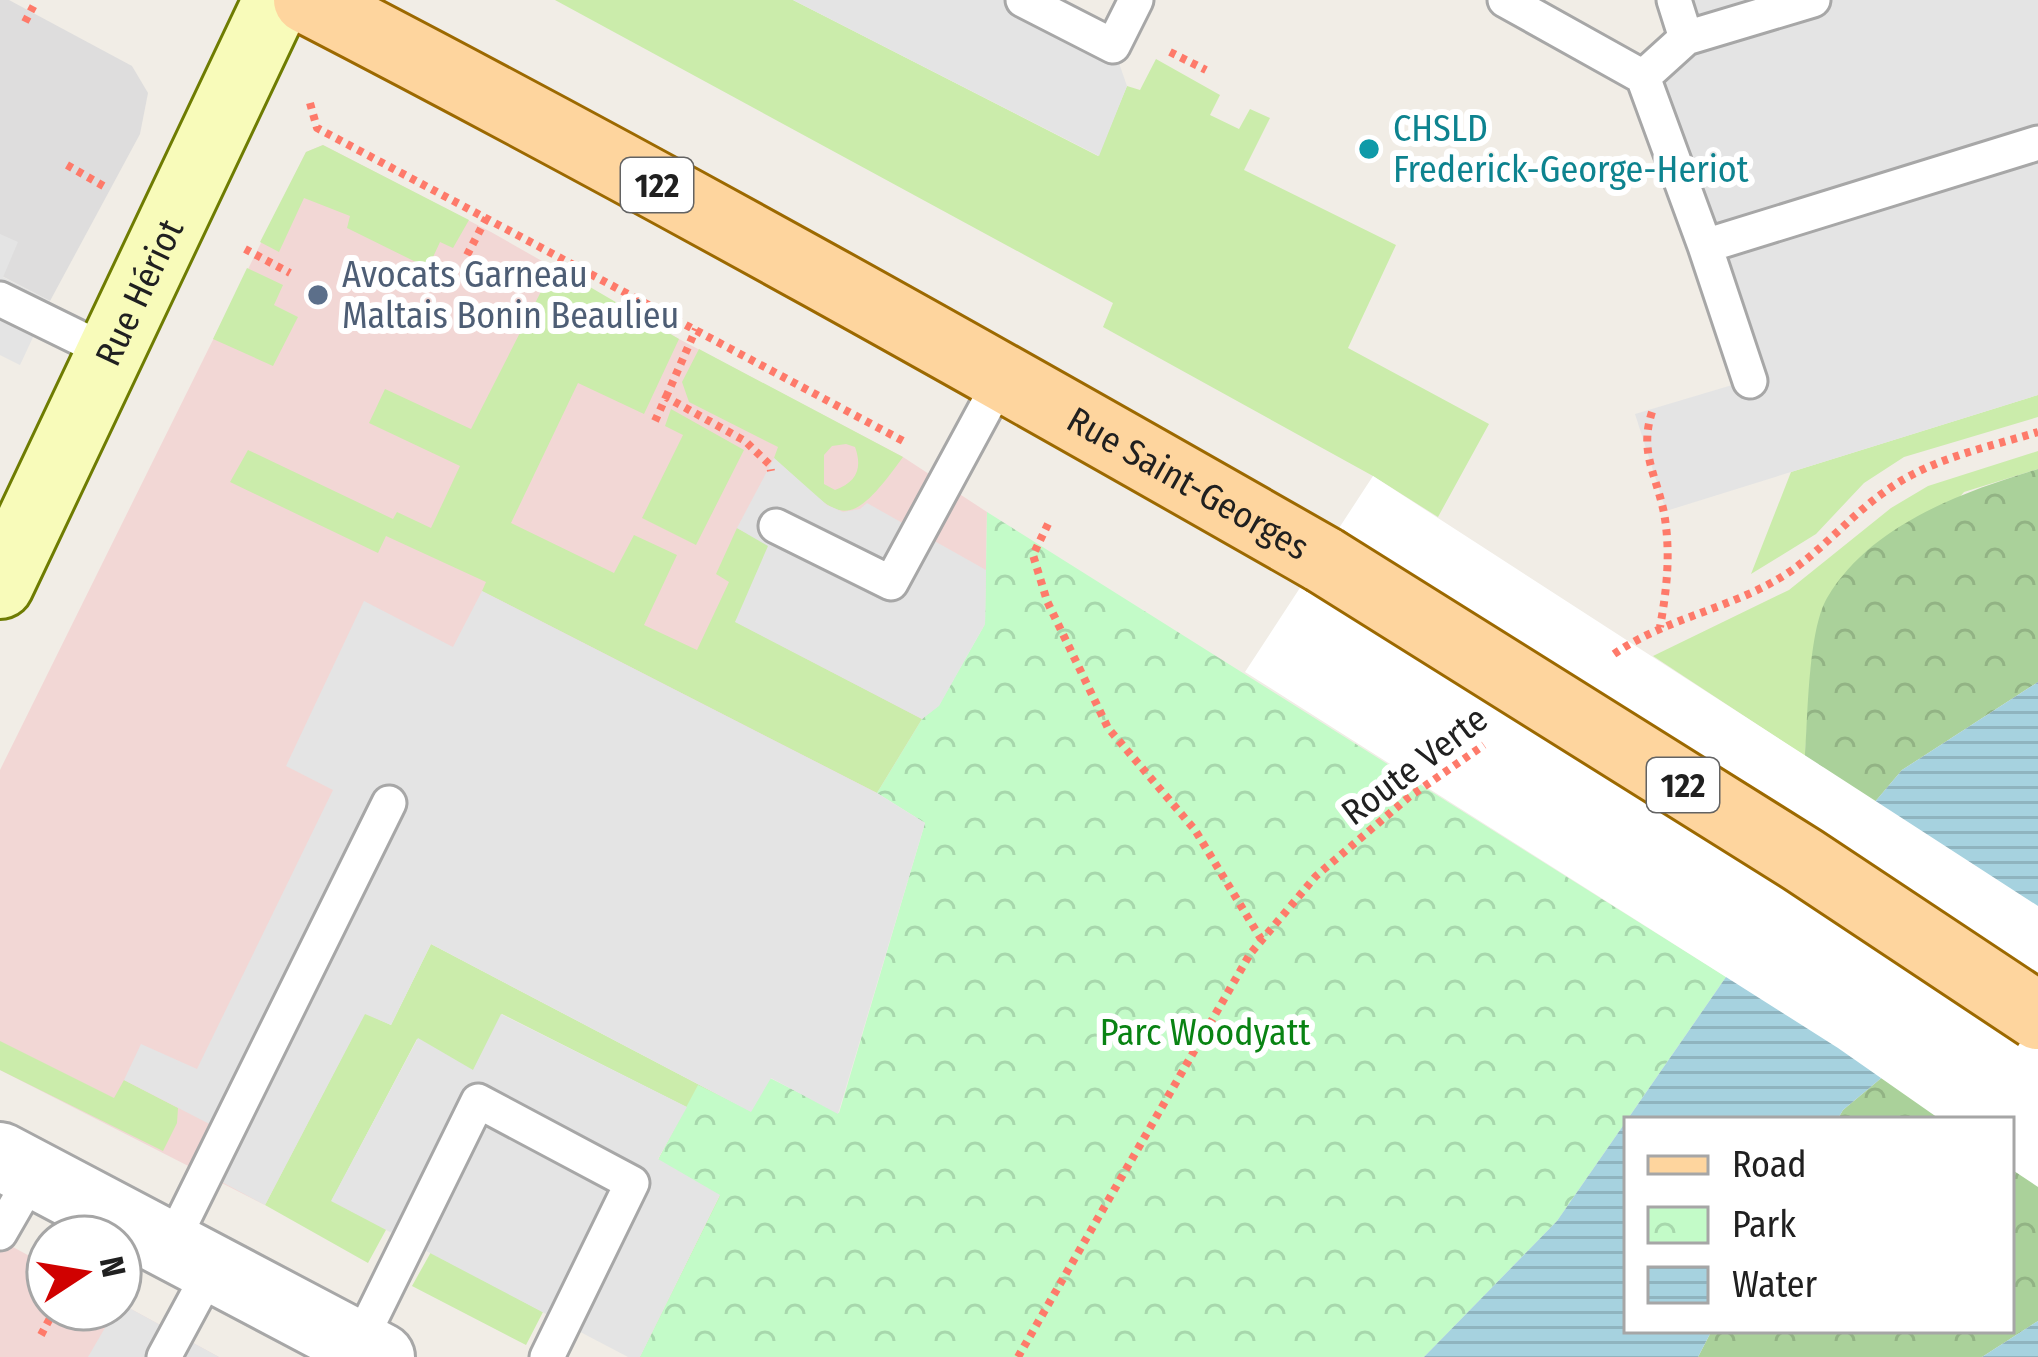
<svg xmlns="http://www.w3.org/2000/svg" width="2038" height="1357" font-family="'Fira Sans Condensed',sans-serif">
<style>
.residential{fill:#dedddd}
.commercial{fill:#f2d7d5}
.grass{fill:#cbecab;fill-rule:evenodd}
.forest{fill:url(#forest-crowns)}
.park{fill:url(#park-crowns)}
.parking{fill:#e4e4e4}
.water{fill:url(#water-rules)}
.pier{fill:#fff}
.lines{fill:none;stroke-linecap:round;stroke-linejoin:round}
.lane-casing{stroke:#a7a7a7;stroke-width:39}
.street-casing{stroke:#a7a7a7;stroke-width:72}
.secondary-casing{stroke:#6e7c02;stroke-width:72}
.primary-casing{stroke:#9c6900;stroke-width:72}
.path{stroke:#fe7a6a;stroke-width:8;stroke-dasharray:6 6;stroke-linecap:butt}
.lane{stroke:#fff;stroke-width:33}
.street{stroke:#fff;stroke-width:66}
.secondary{stroke:#f8fbba;stroke-width:66}
.primary{stroke:#fed59e;stroke-width:66}
.primary-bridge-casing{stroke:#9c6900;stroke-width:72;stroke-linecap:butt}
.primary-bridge{stroke:#fed59e;stroke-width:66}
.culture-dot{fill:#0f9aa8;stroke:#fff;stroke-width:4.5}
.service-dot{fill:#5c6f8a;stroke:#fff;stroke-width:4.5}
.labels{text-anchor:middle;stroke-width:12;stroke-linejoin:round;paint-order:stroke}
.shield{fill:#fff;stroke:#636363;stroke-width:3}
.shield-label{font-size:33px;font-weight:bold;fill:#202020}
.culture-label{font-size:36px;fill:#0d838f;stroke:#fff;text-anchor:start}
.service-label{font-size:36px;fill:#4e5e75;stroke:#fff;text-anchor:start}
.street-label{font-size:36px;fill:#202020;stroke:#fff}
.park-label{font-size:36px;fill:#098313;stroke:#fff}
</style>
<defs>
<pattern id="forest-crowns" width="20" height="18" patternUnits="userSpaceOnUse" patternTransform="scale(3)"><rect width="20" height="18" fill="#aad19a"/><path d="M2 6a3 3 0 1 1 6 0M12 15a3 3 0 1 1 6 0" fill="none" stroke="#92b384"/></pattern>
<pattern id="park-crowns" width="20" height="18" patternUnits="userSpaceOnUse" patternTransform="scale(3)"><rect width="20" height="18" fill="#c3fbc8"/><path d="M2 6a3 3 0 1 1 6 0M12 15a3 3 0 1 1 6 0" fill="none" stroke="#a7d7ac"/></pattern>
<pattern id="water-rules" width="6" height="5" patternUnits="userSpaceOnUse" patternTransform="scale(3)"><rect width="6" height="5" fill="#a6d2df"/><path d="M0 2.5h6" fill="none" stroke="#8fb4bf"/></pattern>
</defs>
<rect width="100%" height="100%" fill="#f1ede6"/>
<path class="residential" d="M0,0h9l123,66 16,27 -8,41 -90,167 -50,-26z"/>
<path class="commercial" d="M323,145l168,87 188,107 224,118 84,55 -2,112 -107,169 -447,151 -66,70 -100,191 -265,-135v-300l306,-618z
M0,1240l48,26v43h72v-6l99,54h-219z"/>
<path class="grass" d="M555,0h238l305,156 29,-70 13,4 16,-31 64,36 -10,20 29,14 11,-20 20,9 -26,52 152,75 -48,103 141,76 -51,93 -65,-41 -270,-149 10,-24z
M323,145l146,75 -16,28 -13,-6 -12,26 -81,-40 3,-12 -46,-18 -25,54 -19,-10 46,-90z
M554,266l125,73 -35,75 -66,-31 -67,140 103,50 20,-38 43,20 -33,70 53,25 32,-68 -13,-8 21,-46 32,17 -33,77 186,97 -45,74 -395,-202 4,-9 -100,-46 -8,17 -148,-71 18,-32 145,69 4,-7 34,16 29,-62 -91,-43 16,-34 86,40z
M247,268l36,17 -9,20 24,12 -25,49 -60,-27z
M699,349l204,108c-59,82 -63,60 -129,1l4,-11 -89,-45 -7,-20zM846,444l9,3c8,22 1,35 -20,43l-11,-6v-29l8,-9z
M2038,395v22l-134,40 -40,26 -48,51 -65,40 40,-102z
M671,409l73,41 -48,95 -54,-27 41,-83 -18,-9z
M2038,451v18l-74,23 -153,176 -6,88 -152,-100 136,-66 102,-82 37,-22z
M431,944l320,168 -31,83 28,162h-108l80,-162 -62,-35 28,-53 -184,-93 -29,57 -56,-32 -85,161 55,28 -19,35 -103,-58 100,-192 26,12z
M0,1041l114,57 10,-18 54,28 -1,15 -14,28 -163,-81z
M431,1252l112,60 -17,33 -114,-59z"/>
<path class="forest" d="M2038,469v213l-136,88 -28,33 -69,-47c3,-40 3,-125 22,-158 43,-73 135,-106 211,-129z
M2038,939v382l-56,36h-284l14,-27h299v-210h-174l6,-10 121,-101z"/>
<path class="park" d="M987,512l739,465 -169,244 -133,136h-784l80,-161 -62,-36 40,-75 53,26 19,-33 69,35 86,-290 -48,-30 45,-74 17,-14 46,-81z"/>
<path class="parking" d="M793,0h262l58,46 14,40 -28,70z
M1674,0h364v395l-372,116 -31,-97 114,-34 -106,-303 43,-39z
M0,234l18,8 -15,35 47,24 -30,64 -20,-10z
M774,458l53,47 16,7 17,-3 7,-6 119,67 -1,54 -46,82 -17,13 -187,-97 33,-76 -31,-18z
M482,591l395,202 48,30 -87,291 -67,-36 -20,34 -320,-168 -40,81 -26,-11 -100,191 -60,-32 20,-41 -101,-52 17,-36 56,25 136,-279 -47,-24 78,-165 89,46z
M501,1014l186,93 -29,52 62,36 -80,162h-12l-297,-156 87,-163 55,32z
M120,1303l99,54h-131l28,-48h4z"/>
<path class="water" d="M2038,682v257l-74,70 -121,101 -6,10h-210l99,-143 176,-207z
M1627,1120v210h85l-14,27h-274l133,-136z
M2038,1321v36h-56z"/>
<path class="pier" d="M1373,476l665,430v281l-27,-18v-49h-70l-103,-72 -593,-376z"/>
<g class="lines">
<g class="lane-casing">
<path id="lane" d="M1023,0l90,46 23,-46
M1505,0l138,77 62,169 333,-103
M1686,38l127,-38
M1643,77l43,-39 -12,-38
M1705,246l45,135
M0,299l110,54
M776,526l115,57 112,-207
M0,1233l34,-59
M170,1246l219,-443
M358,1345l120,-244 154,82 -85,174
M164,1357l48,-89"/>
</g>
<g class="street-casing">
<path id="street" d="M0,1156l381,201"/>
</g>
<g class="secondary-casing">
<g id="secondary">
<path id="s1" d="M0,585l277,-585"/>
</g>
</g>
<g class="primary-casing">
<g id="primary">
<path id="s2" d="M307,0c344,178 681,368 1017,560"/>
</g>
</g>
<path class="path" d="M25,22l10,-19
M1170,52l36,18
M310,103l7,25 588,314
M67,165l40,23
M245,249l45,24
M467,255l20,-38
M666,397l30,-68
M1652,412c-13,40 4,62 12,101 7,39 3,76 -4,114
M655,421l11,-24 79,44 25,24 1,6
M1048,524l-15,31 14,46 61,127 87,102 66,109
M1614,654c52,-36 116,-45 169,-78 37,-23 65,-58 100,-83 45,-34 102,-45 155,-61
M41,1335l14,-26
M1018,1357l232,-403 66,-78 93,-79 75,-52"/>
<use href="#lane" class="lane"/>
<use href="#street" class="street"/>
<use href="#secondary" class="secondary"/>
<use href="#primary" class="primary"/>
<g class="primary-bridge-casing">
<path id="primary-bridge" d="M1324,560l479,300 235,156"/>
</g>
<use href="#primary-bridge" class="primary-bridge"/>
</g>
<circle class="culture-dot" cx="1369" cy="149" r="12"/>
<circle class="service-dot" cx="318" cy="295" r="12"/>
<g class="labels">
<g class="shield">
<rect x="621" y="158" width="72" height="54" rx="9"/>
<rect x="1647" y="758" width="72" height="54" rx="9"/>
</g>
<g class="shield-label">
<text x="657" y="197">122</text>
<text x="1683" y="797">122</text>
</g>
<g class="culture-label">
<text x="1393" y="141">CHSLD<tspan x="1393" dy="41">Frederick-George-Heriot</tspan></text>
</g>
<g class="service-label">
<text x="342" y="287">Avocats Garneau<tspan x="342" dy="41">Maltais Bonin Beaulieu</tspan></text>
</g>
<g class="street-label">
<text dy="13" stroke="none"><textPath href="#s1" startOffset="324">Rue Hériot</textPath></text>
<text dy="13" stroke="none"><textPath href="#s2" startOffset="1005">Rue Saint-Georges</textPath></text>
<text transform="translate(1414 765) rotate(-37)" y="13">Route Verte</text>
</g>
<g class="park-label">
<text x="1205" y="1045">Parc Woodyatt</text>
</g>
</g>
<rect x="1624" y="1117" width="390" height="216" fill="#ffffff" stroke="#a6a6a6" stroke-width="3"/>
<rect x="1648" y="1156" width="60" height="18" fill="#fed59e" stroke="#a6a6a6" stroke-width="3"/>
<text x="1732" y="1177" font-size="36" fill="#202020">Road</text>
<rect x="1648" y="1207" width="60" height="36" fill="url(#park-crowns)" stroke="#a6a6a6" stroke-width="3"/>
<text x="1732" y="1237" font-size="36" fill="#202020">Park</text>
<rect x="1648" y="1267" width="60" height="36" fill="url(#water-rules)" stroke="#a6a6a6" stroke-width="3"/>
<text x="1732" y="1297" font-size="36" fill="#202020">Water</text>
<g transform="translate(84 1273) rotate(78)"><circle r="57" fill="#ffffff" stroke="#a6a6a6" stroke-width="3"/>
<path d="M0-9L21 45L0 30L-21 45Z" fill="#d00100"/>
<text y="-18" font-size="33" font-weight="bold" text-anchor="middle" fill="#202020">N</text>
</g>
</svg>
